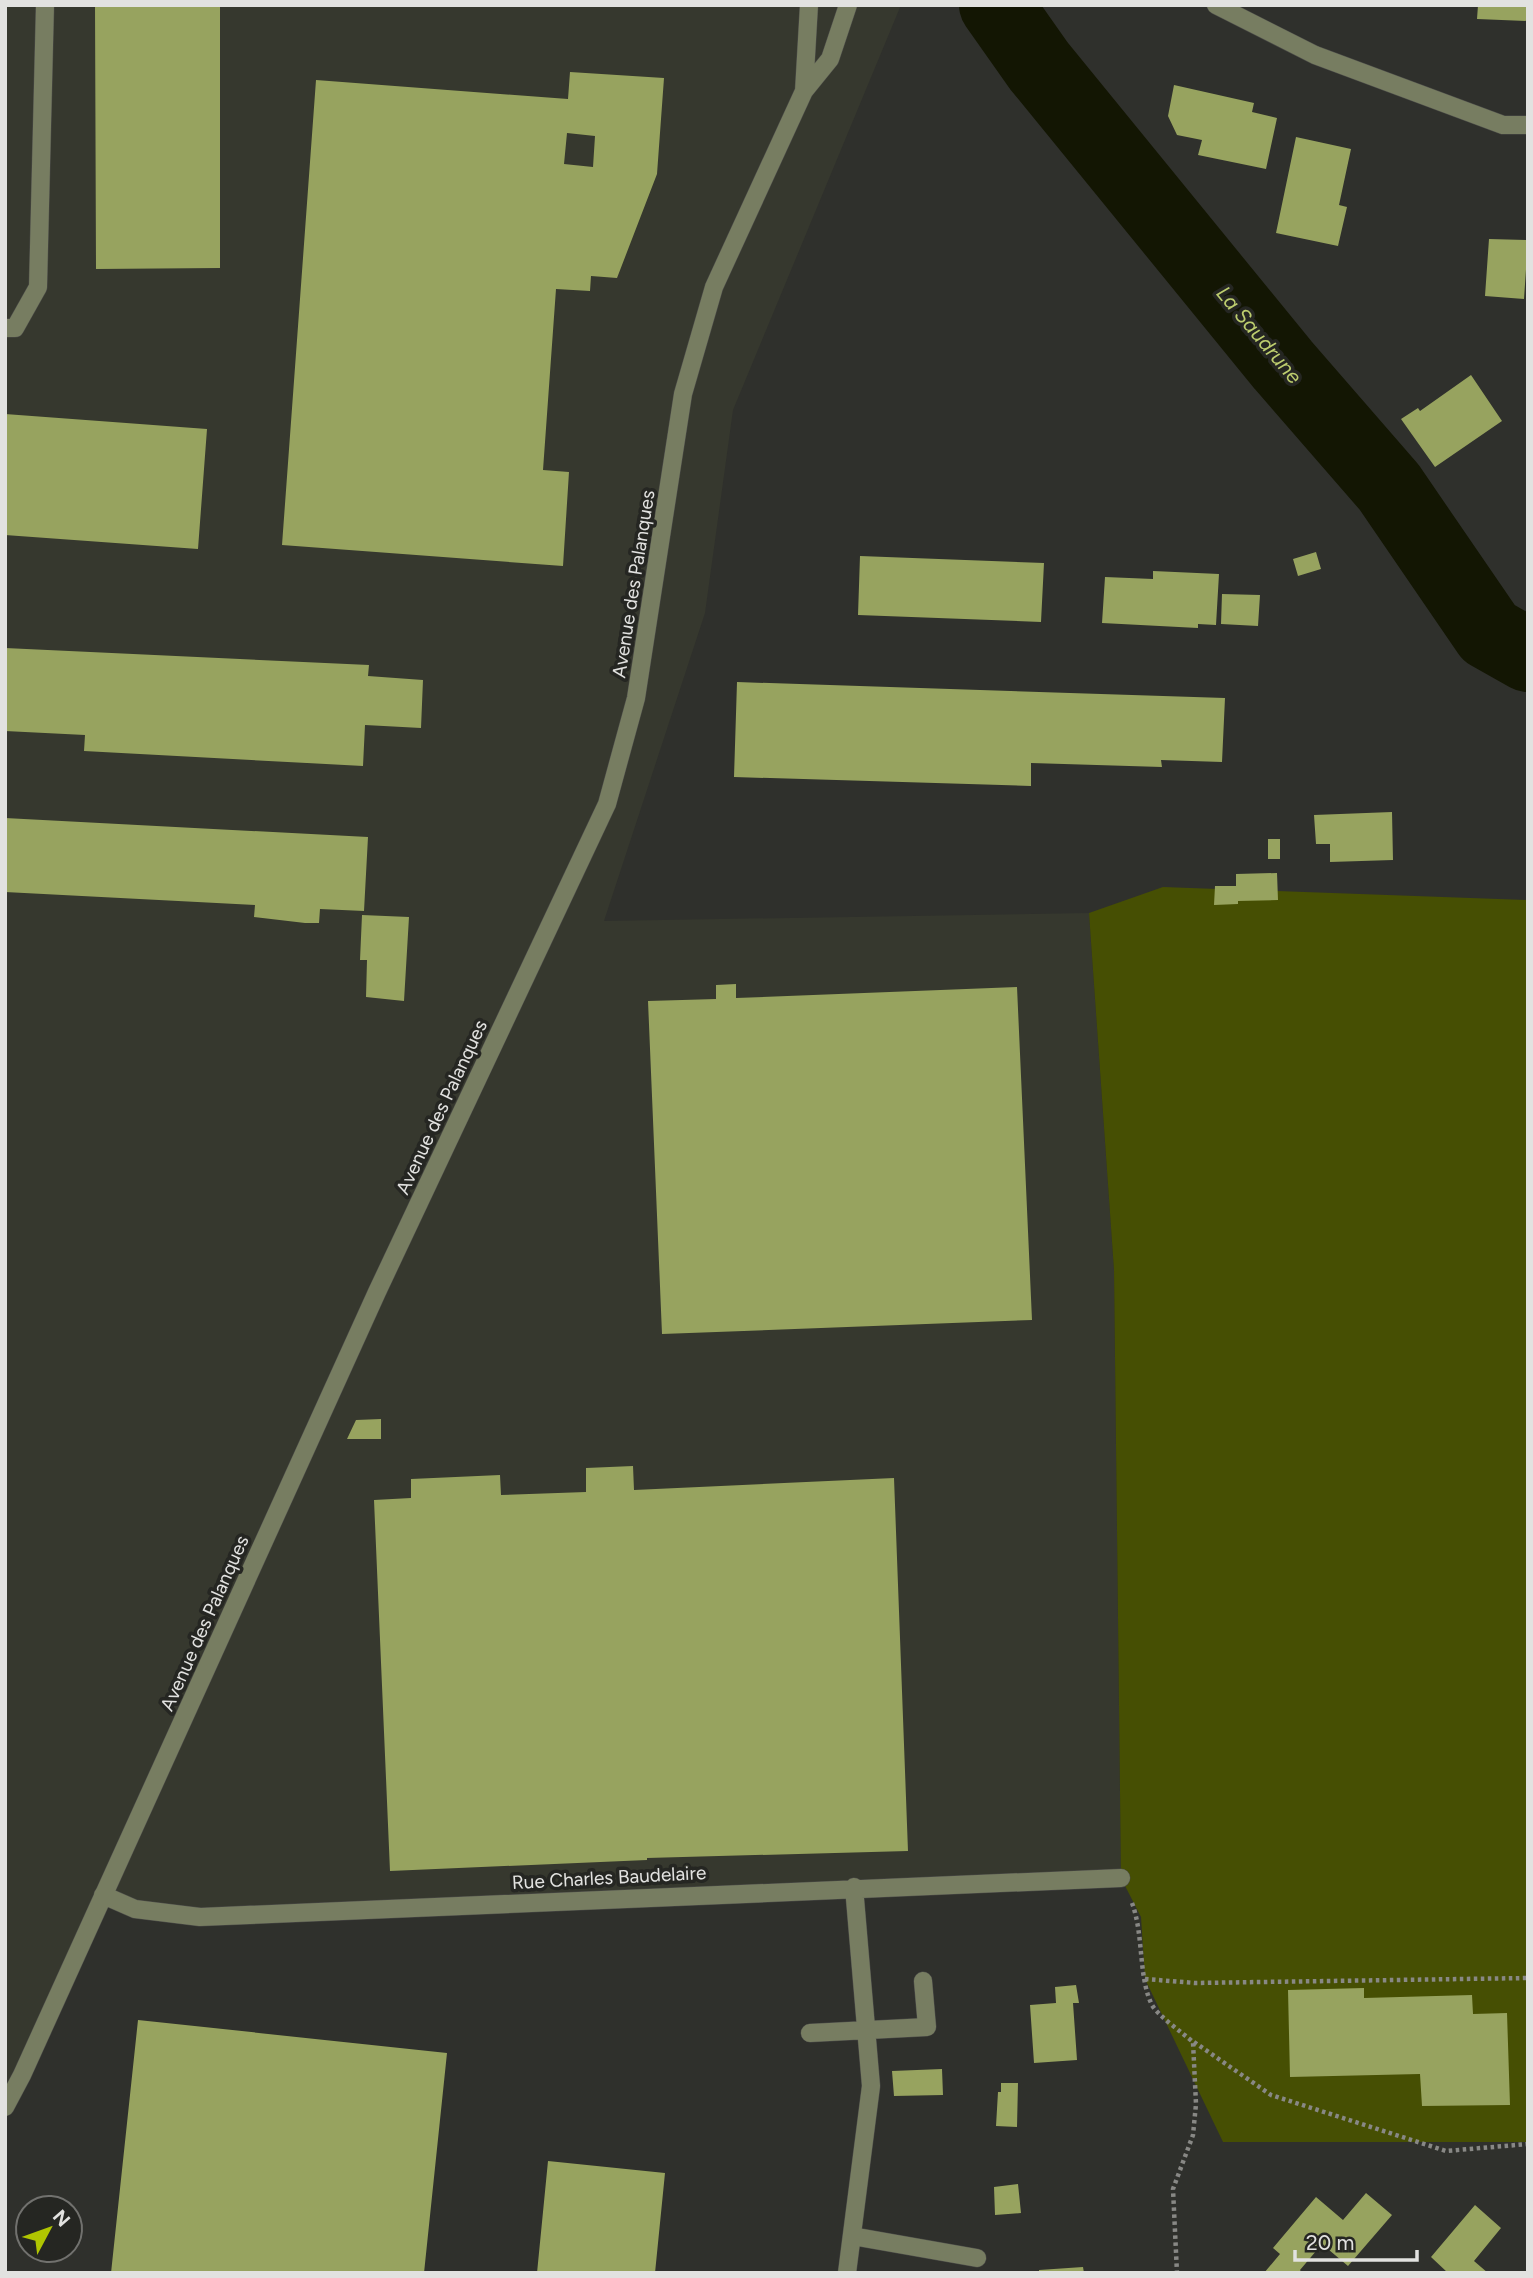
<svg xmlns="http://www.w3.org/2000/svg" width="1533" height="2278" font-family="Figtree,sans-serif">
<style>
.built{fill:#36382e}
.green{fill:#464f03}
.lines{fill:none;stroke-linecap:round;stroke-linejoin:round}
.river{stroke:#131603;stroke-width:74}
.building{fill:#97a35f;fill-rule:evenodd}
.minor-casing{stroke:#4c4c49;stroke-width:19}
.path{stroke:#888885;stroke-width:4.5;stroke-dasharray:3.5 3.5;stroke-linecap:butt}
.minor{stroke:#777d61;stroke-width:18}
.labels{text-anchor:middle;stroke-width:7;stroke-linejoin:round;paint-order:stroke}
.street-label{font-size:19px;fill:#e2e2e0;stroke:#252622}
.water-label{font-size:21px;font-style:italic;fill:#bdcd6e;stroke:#252622}
</style>
<rect width="100%" height="100%" fill="#2f302c"/>
<path class="built" d="M5,5h896l-168,405 -28,203 -101,308 485,-8 25,357 7,608 -921,39 -97,-22 -98,212z"/>
<path class="green" d="M1163,887l365,13v1242h-305l-78,-163 -4,-62 -20,-39 -7,-608 -25,-357z"/>
<g class="lines">
<path class="river" d="M996,5l43,61 244,299 106,122 100,146 39,22"/>
</g>
<path class="building" d="M95,5h125v263l-124,1z
M1478,5h50v16l-51,-2z
M570,72l94,6 -7,96 -40,104 -26,-2 -1,15 -34,-2 -13,181 26,2 -6,94 -281,-21 34,-465 252,19zM567,133l28,3 -2,31 -29,-3z
M1174,85l80,18 -2,9 25,6 -11,51 -68,-14 4,-15 -25,-5 -9,-19z
M1296,137l55,12 -12,56 8,2 -9,39 -62,-13z
M1489,239l39,1 -4,59 -39,-3z
M1471,375l31,46 -67,46 -34,-48 17,-11 2,3z
M5,414l202,15 -9,120 -193,-14z
M1316,552l5,17 -23,7 -5,-17z
M860,556l184,7 -3,59 -183,-7z
M1153,571l66,3 -3,51 -18,-1v4l-96,-5 3,-46 48,2z
M1222,594l38,1 -2,31 -37,-2z
M5,648l364,17 -1,11 55,4 -2,48 -56,-3 -2,41 -279,-15 1,-16 -80,-4z
M737,682l488,16 -3,64 -61,-2 1,7 -131,-4v23l-297,-9z
M1392,812l1,48 -63,2v-18h-14l-2,-29z
M5,818l363,19 -4,74 -44,-2 -1,14h-14l-51,-6 1,-12 -250,-13z
M1268,839h12v20h-12z
M1277,873l1,27 -40,1v3l-24,1 1,-19h21v-12z
M362,915l47,2 -5,84 -38,-4 1,-37h-7z
M736,984v14l281,-11 15,333 -370,14 -14,-333 68,-2v-14z
M381,1419v20h-34l9,-19z
M633,1466l1,24 260,-12 14,373 -261,7v2l-257,11 -16,-371 37,-2v-19l89,-4 1,20 85,-3v-24z
M1076,1985l3,18h-6l4,57 -43,3 -4,-58 26,-2 -1,-16z
M1364,1988v10l108,-3 1,19 34,-1 3,92 -88,1 -2,-32 -130,3 -2,-87z
M138,2020l309,33 -23,220h-313z
M942,2069l1,26 -49,1 -2,-25z
M1001,2083h17l-1,44 -21,-1 2,-34h3z
M548,2161l117,12 -10,100h-118z
M1018,2184l3,29 -26,2 -1,-28z
M1366,2193l26,22 -44,51 -26,-22 -22,26 2,3h-38l16,-19 -7,-6 43,-51 27,23z
M1475,2205l26,23 -27,33 14,12h-40l-17,-16z
M1083,2267l1,6h-45v-3z"/>
<g class="lines">
<g class="minor-casing">
<path id="minor" d="M1216,5l99,50 188,70h25
M804,91l5,-86
M5,328h10l23,-41 7,-282
M103,1895l32,14 65,8 921,-39
M810,2033l117,-6 -4,-46
M5,2107l17,-32 355,-783 230,-488 29,-106 47,-304 31,-107 90,-196 26,-32 18,-54
M852,2236l125,22
M847,2273l24,-187 -17,-199"/>
</g>
<path class="path" d="M1132,1903c12,32 6,74 20,102 6,11 31,28 41,37l3,62 -3,31 -20,54 4,84
M1145,1979l50,4 333,-5
M1194,2042l77,53 175,56 82,-7"/>
<use href="#minor" class="minor"/>
</g>
<g class="labels">
<g class="street-label">
<text transform="translate(633 584) rotate(-81)" y="7">Avenue des Palanques</text>
<text transform="translate(441 1107) rotate(-65)" y="7">Avenue des Palanques</text>
<text transform="translate(204 1623) rotate(-66)" y="7">Avenue des Palanques</text>
<text transform="translate(609 1877) rotate(-3)" y="7">Rue Charles Baudelaire</text>
</g>
<g class="water-label">
<text transform="translate(1259 335) rotate(50)" y="7">La Saudrune</text>
</g>
</g>
<rect width="1533" height="2278" fill="none" stroke="#e2e2e0" stroke-width="14"/>
<g transform="translate(49 2229) rotate(49)"><circle r="33" fill="#252622" stroke="#71716e" stroke-width="2"/>
<path d="M0-5L12 26L0 18L-12 26Z" fill="#b0c501"/>
<text y="-10" font-size="19" font-weight="bold" text-anchor="middle" fill="#e2e2e0">N</text>
</g>
<path d="M1295 2250v10h122v-10" fill="none" stroke="#e2e2e0" stroke-width="3.5"/>
<text x="1306" y="2250" font-size="21" fill="#e2e2e0" stroke="#252622" stroke-width="5" paint-order="stroke">20 m</text>
</svg>
